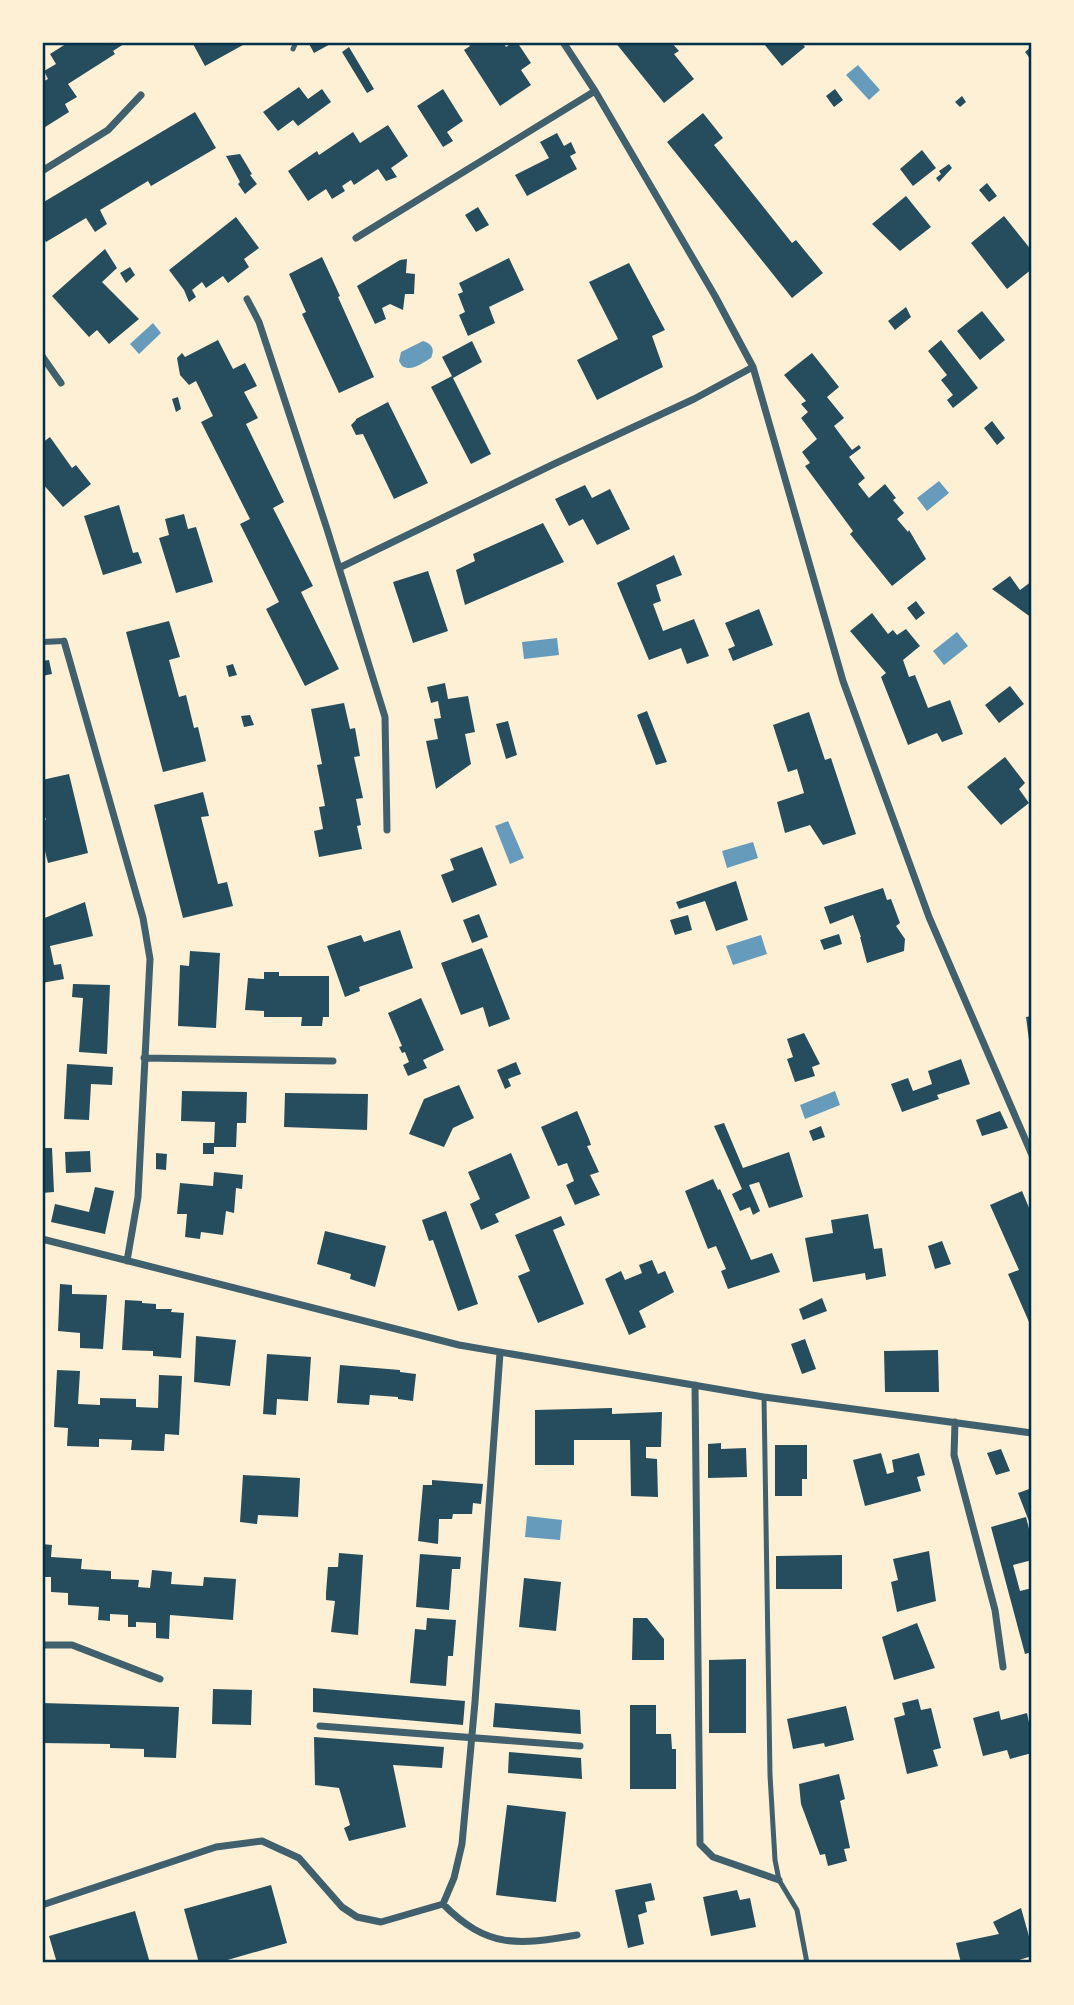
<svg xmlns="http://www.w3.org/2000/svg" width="1074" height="2005" font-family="'DM Sans',sans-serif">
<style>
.water{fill:#669bbc}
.building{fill:#264d5e}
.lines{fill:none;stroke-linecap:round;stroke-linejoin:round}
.service{stroke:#3f606c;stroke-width:5}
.pedestrian{stroke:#3f606c;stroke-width:6}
.minor{stroke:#3f606c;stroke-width:7}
.neatline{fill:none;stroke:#003049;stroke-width:2.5}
</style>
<rect width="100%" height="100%" fill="#fdf0d5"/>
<path class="water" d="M858,65l22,25 -11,10 -23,-25z
M153,323l8,10 -22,21 -9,-10z
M423,341c9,3 12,8 8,17 -9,5 -19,14 -29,8l-3,-5 2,-9z
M939,481l10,12 -22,18 -10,-13z
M957,632l11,14 -24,19 -11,-14z
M557,638l2,17 -35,4 -2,-17z
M508,821l16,37 -14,6 -15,-38z
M753,842l5,16 -31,10 -5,-17z
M761,935l6,19 -34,11 -7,-19z
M835,1091l5,14 -35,14 -5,-14z
M527,1516l35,4 -2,20 -35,-3z"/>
<path class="building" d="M69,42h58l-14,9 2,3 -47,30 9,13 -12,7 4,8 -27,17v-47l6,-3 -4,-8 12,-7 -6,-10z
M192,42h49l2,3 -38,21z
M308,42h26l-20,11z
M468,42h35l3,5 7,-5h4l14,21 -10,7 10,15 -31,21 -36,-56 6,-4z
M615,42h56l8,9 -5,3 20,25 -30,24z
M766,42h35l4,5 -23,19 -18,-22z
M1032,46v15l-7,-9z
M349,47l25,42 -7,4 -25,-41z
M299,87l9,12 14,-10 9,13 -33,24 -5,-6 -15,11 -15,-19z
M443,89l20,32 -16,11 6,9 -10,6 -26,-41z
M835,89l8,11 -9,7 -8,-11z
M962,96l4,6 -6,5 -5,-5z
M195,112l21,36 -65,38 -3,-5 -48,29 7,14 -12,8 -9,-14 -40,24 -4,-7v-32z
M703,113l20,25 -9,7 78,98 4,-3 27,33 -31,25 -125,-156z
M388,125l20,31 -17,12 6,9 -11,4 -8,-12 -24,16 -3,-5 -9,6 3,5 -13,8 -6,-10 -18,12 -20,-30 29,-20 2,4 34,-23 7,11z
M557,133l7,13 7,-4 5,11 -6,3 7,13 -50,27 -12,-21 34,-17 -9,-16z
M922,150l14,18 -23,18 -13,-17z
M240,154l12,20 -2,1 7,9 -12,10 -7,-10 2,-2 -14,-26z
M949,164l3,4 -13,14 -3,-4 5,-4 -2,-3z
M987,183l10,13 -8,6 -10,-12z
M906,196l25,31 -31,24 -28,-27z
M478,207l11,18 -13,7 -11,-17z
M1004,216l28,35v18l-25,20 -36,-46z
M236,217l23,31 -15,11 5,8 -21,16 -5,-7 -17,12 -4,-6 -10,8 4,7 -7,5 -5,-12 -15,-20z
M105,249l12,19 -15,14 37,37 -30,25 -12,-14 -8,7 -37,-41z
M322,257l18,39 -2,1 36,80 -35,16 -37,-79 4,-2 -17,-38z
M509,258l15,32 -35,17 6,16 -27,13 -9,-21 6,-3 -7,-18 5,-2 -4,-9z
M407,259l-1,14 9,1 -1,20h-9l-2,16 -13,-6 -8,4 4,11 -11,5 -18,-38 43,-26z
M629,263l36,67 -13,6 11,31 -66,33 -20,-40 41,-21 -29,-57z
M130,267l5,8 -9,8 -6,-10z
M906,307l5,10 -16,13 -7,-9z
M982,311l23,29 -25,20 -23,-29z
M218,340l15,29 12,-6 12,23 -13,6 14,26 -12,6 38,78 -11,6 40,78 -12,6 38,77 -34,17 -39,-77 13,-7 -39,-78 10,-5 -49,-97 12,-6 -17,-35 -7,4 -9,-10 -3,-17 5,-5 3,4z
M941,340l37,48 -25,20 -6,-8 6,-5 -12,-15 6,-5 -19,-24z
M472,341l10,21 -29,16 -11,-21z
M812,353l27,34 -12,10 17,21 -10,8 18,24 7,-5 2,3 -12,9 16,21 -7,6 11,14 16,-14 11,14 -3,2 11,13 -7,6 11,13 1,-2 17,29 -34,27 -42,-52 3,-3 -48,-65 5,-3 -8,-11 15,-13 -16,-21 7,-6 -7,-8 5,-3 -22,-26z
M452,376l39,78 -20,10 -40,-77z
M178,397l3,12 -5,3 -4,-13z
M388,402l40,81 -34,16 -31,-65 -7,1 -5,-10 5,-5v-1z
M992,421l13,17 -8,7 -13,-17z
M50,437l22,31 4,-3 15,19 -28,23 -21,-24v-40z
M585,485l7,13 18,-9 20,40 -33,16 -14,-26 -14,7 -14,-27z
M119,505l14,48 5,-1 4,11 -39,12 -19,-59z
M184,514l4,15 8,-2 17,55 -37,11 -17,-55 10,-3 -4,-16z
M543,523l21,39 -99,43 -9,-35 19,-9 -2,-7z
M674,555l8,20 -26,10 5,16 -8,3 10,27 31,-12 15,37 -22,8 -6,-16 -32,12 -32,-77z
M428,571l20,60 -35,12 -20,-61z
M1010,576l10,14 12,-9v37l-40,-29z
M916,601l9,12 -9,7 -9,-12z
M759,609l14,36 -40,16 -5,-12 7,-3 -10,-23z
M872,613l16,21 5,-4 4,5 9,-6 14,17 -17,14 6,17 6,-2 13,33 22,-8 13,34 -21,8 -5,-9 -29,12 -27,-68 5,-4 -36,-42z
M169,621l11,36 -11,3 10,37 7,-2 8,33 4,-1 8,34 -43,11 -37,-140z
M49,660l3,14 -10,2v-15z
M233,664l4,11 -8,2 -3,-11z
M445,683l3,16 20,-3 7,36 -10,2 6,30 -35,25 -10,-48 12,-2 -4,-20 7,-1 -3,-17 -7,2 -4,-16z
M1010,686l14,18 -25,19 -14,-18z
M344,703l6,26 5,-1 5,28 -6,1 9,41 -7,1 5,26 -4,1 5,23 -43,8 -5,-26 9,-2 -4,-22 6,-1 -8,-41 5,-1 -11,-55z
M647,711l20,51 -11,3 -19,-50z
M809,712l16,48 6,-2 25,76 -33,11 -13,-20 -25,8 -8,-31 27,-9 -7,-24 -9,3 -15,-47z
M250,715l4,10 -10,2 -3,-11z
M508,721l9,34 -11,4 -10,-35z
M1005,757l20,26 -6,6 10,14 -28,22 -34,-38z
M69,774l19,79 -40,10 -6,-24v-18l4,-1 -4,-13v-27z
M203,792l6,24 -8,1 17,67 9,-2 6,24 -50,12 -29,-113z
M482,847l15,38 -45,18 -11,-28 13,-5 -4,-11z
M736,881l12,39 -32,11 -11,-30 -26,8 -3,-7z
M883,888l4,12 4,-1 9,24 -4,3 9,13 -1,12 -37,12 -7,-26h1l-8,-22 -23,9 -6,-17z
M85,902l8,34 -43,10 4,19 7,-1 3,15 -22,4v-64z
M479,914l9,23 -16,6 -9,-23z
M688,915l4,15 -17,5 -5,-15z
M400,930l13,38 -54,19 1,4 -15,6 -18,-51 34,-11 3,7z
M839,934l3,10 -18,6 -4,-10z
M482,948l28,71 -21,8 -6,-20 -22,8 -20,-52z
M190,951l30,2 -4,75 -38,-2 2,-61 9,1z
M264,972h15v4h50v41h-6l-1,9h-21l1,-9h-38v-6l-19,-1 3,-32 16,1z
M73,984l37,1 -3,69 -28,-2 4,-54 -11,-1z
M421,998l23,52 -21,10 4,8 -19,8 -5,-11 6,-3 -4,-10 -3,1 -3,-6 3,-1 -14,-33z
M1032,1016v32h-2l-4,-31z
M804,1033l16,31 -8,3 3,9 -20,6 -8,-23 6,-2 -6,-18z
M961,1059l9,25 -33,11 2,4 -37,13 -11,-28 17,-6 5,13 19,-7 -4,-13z
M516,1062l5,12 -13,5 3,7 -6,3 -8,-19z
M67,1064l46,3 -1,18 -21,-1 -2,36 -25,-1z
M459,1085l15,33 -21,10 -9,19 -35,-13 15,-35z
M182,1091l65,1 -1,31h-9l-1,24h-22v7h-11v-11h11l1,-21 -34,-1z
M285,1093l83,1 -1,36 -83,-3z
M577,1111l12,28 2,6 -4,1 12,26 -9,3 10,20 -25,10 -9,-20 8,-4 -7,-18 -9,3 -17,-39z
M1000,1111l8,17 -26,8 -6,-16z
M724,1123l19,45 46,-16 14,45 -34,11 -10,-26 -10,3 11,26 -7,4 -3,-8 -10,4 -8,-17 10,-5 -28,-63z
M821,1126l4,11 -12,4 -4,-10z
M42,1148h10l2,44 -12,1z
M90,1151l1,21 -25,1 -1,-21z
M156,1153l11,1 -1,16 -10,-1z
M511,1153l19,45 -35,16 4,8 -18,8 -11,-26 10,-5 -12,-27z
M214,1172l29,3 -1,14 -6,-1 -2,25 -8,-2 -3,24 -22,-3 -1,7 -15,-2 2,-23h-10l3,-31 33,3z
M713,1179l5,11 2,-1 31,71 21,-7 8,19 -52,17 -7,-18 5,-2 -10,-23 -8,3 -23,-58z
M95,1187l19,4 -9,43 -54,-12 4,-18 34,8z
M1022,1191l10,24v107h-3l-21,-48 11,-4 -29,-65z
M446,1211l32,93 -20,7 -25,-71 -4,1 -7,-21z
M868,1214l6,35 8,-1 4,28 -20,4 -1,-7 -52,9 -8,-44 28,-5 -2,-13z
M561,1216l4,9 -12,5 31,74 -46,19 -20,-47 12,-5 -15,-36z
M325,1231l61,15 -11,41 -25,-8 1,-5 -34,-10z
M942,1241l9,23 -16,5 -7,-23z
M652,1260l6,14 7,-3 9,21 -35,19 7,16 -17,8 -24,-56 16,-8 4,9 17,-7 -3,-8z
M60,1284l12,1v9l35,1 -4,54 -23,-1v-15l-22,-2z
M822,1298l5,13 -24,9 -4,-11z
M125,1300l17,1v2l14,1v5h16l-1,3 13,1 -3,45 -28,-2v-5l-31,-1z
M196,1336l40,4 -6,46 -36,-4z
M805,1339l11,30 -14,5 -11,-30z
M938,1350l1,42h-54l-1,-41z
M267,1354l44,3 -3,44 -31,-2 -1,16 -13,-1z
M340,1365l60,5v2l16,2 -3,27 -15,-2v-2l-28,-2 -1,10 -32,-2z
M57,1370l23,1 -2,33 22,1v-7l36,1v8l22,1 1,-33 23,1 -3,59 -14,-1 -1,17 -33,-1 1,-10 -33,-1v8l-32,-1 1,-18 -14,-1z
M612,1408v6l50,-2 -1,35h-15v11l11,1 1,38 -27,-1 -1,-56h-56v25h-39v-55z
M721,1443v6l25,-1 1,29 -39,1v-34z
M775,1445h32v34h-5v17h-27z
M1001,1449l9,22 -14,4 -9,-22z
M881,1453l6,21 7,-2 -2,-12 27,-7 6,22 -8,2 4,14 -56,15 -12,-46z
M243,1475l57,3 -2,39 -40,-2 -1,9 -17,-2z
M432,1480l51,4 -2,20 -8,-1 -1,11h-19l-1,5h-13l-1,25 -20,-3 5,-56h9z
M1032,1488v41l-14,-36z
M1026,1517l6,24v19l-19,5 7,26 12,-3v64l-7,2 -34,-127z
M42,1544l10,1 -1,12 31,2 -1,10 30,2v8l28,1 -1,7 12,1 2,-18 20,2 -1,12 32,2 1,-9 32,2 -3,41 -63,-5 -1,24 -13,-1v-15l-20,-1v5h-8v-12l-18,-1v7l-12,-1 1,-13 -31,-2v-12l-17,-1v-15h-9z
M929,1551l7,50 -39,11 -6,-30 7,-2 -5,-21z
M339,1553l24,2 -5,80 -27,-3 4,-31 -9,-1v-7l2,-26h10z
M420,1554l41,3 -1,12h-8l-3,41 -33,-3z
M842,1555v34h-66v-33z
M524,1578l37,4 -5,49 -37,-4z
M427,1618l29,2 -3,36h-5l-2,30 -36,-3 5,-54 11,1z
M633,1618h14l17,21v21h-32z
M917,1623l18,45 -41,12 -12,-43z
M746,1659v74h-37v-73z
M313,1688l152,13 -2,24 -150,-13z
M213,1689l39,1 -1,35 -39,-1z
M918,1699l3,11 10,-2 10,40 -8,2 5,16 -31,8 -13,-56 11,-3 -3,-12z
M42,1703l137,4 -3,51 -32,-1v-8l-34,-1v-4l-68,-1z
M495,1703l85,7 1,24 -88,-7z
M630,1705h26v29h15l1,15h4v40h-46z
M846,1706l8,34 -29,7 -1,-4 -31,6 -6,-30z
M999,1711l2,9 26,-7 5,24v16l-22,6 -3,-9 -24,6 -10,-38z
M314,1737l130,10 -2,21 -49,-3 13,62 -57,14 -5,-13 6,-3 -11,-37 -24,-3z
M509,1752l72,6 1,21 -74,-6z
M839,1774l6,25 -5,2 10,47 -6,1 3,12 -19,5 -3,-12 -5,1 -19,-51 -2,-20z
M507,1805l59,7 -10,90 -60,-7z
M651,1883l4,17 -10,2 2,10 -9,3 6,29 -16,4 -13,-58z
M271,1885l16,58 -70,20h-18l-15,-54z
M737,1890l3,10 10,-2 6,29 -45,9 -8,-39z
M1021,1908l11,39v9l-22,7h-49l-5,-20 43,-9 -6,-12z
M135,1911l15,52h-93l-8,-27z"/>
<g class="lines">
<path class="service" d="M293,49l3,-7
M764,1397l6,378 5,85 4,20 18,30 10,53"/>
<path class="pedestrian" d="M42,642l22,-1"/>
<path class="minor" d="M563,42l32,49 120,205 38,71 90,314 86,236 103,238
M42,171l66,-41 33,-35
M356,238l239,-147
M247,299l12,23 68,207 58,188 2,113
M42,356l19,27
M339,568l215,-104 140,-65 59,-32
M64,641l79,277 7,41 -12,238 -11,64
M144,1058l189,3
M42,1239l417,106 305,52 268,36
M695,1385l5,459 13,13 66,23
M955,1422l-1,33 41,155 8,57
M42,1645h30l88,34
M320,1726l260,20
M443,1904c44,45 75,41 134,31
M42,1905l174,-58 46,-6 37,17 43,49 15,10 24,5 62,-18 11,-26 8,-34 13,-142 25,-349"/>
</g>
<rect width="1074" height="2005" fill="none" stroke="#fdf0d5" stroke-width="88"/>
<rect x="44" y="44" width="986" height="1917" class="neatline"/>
</svg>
